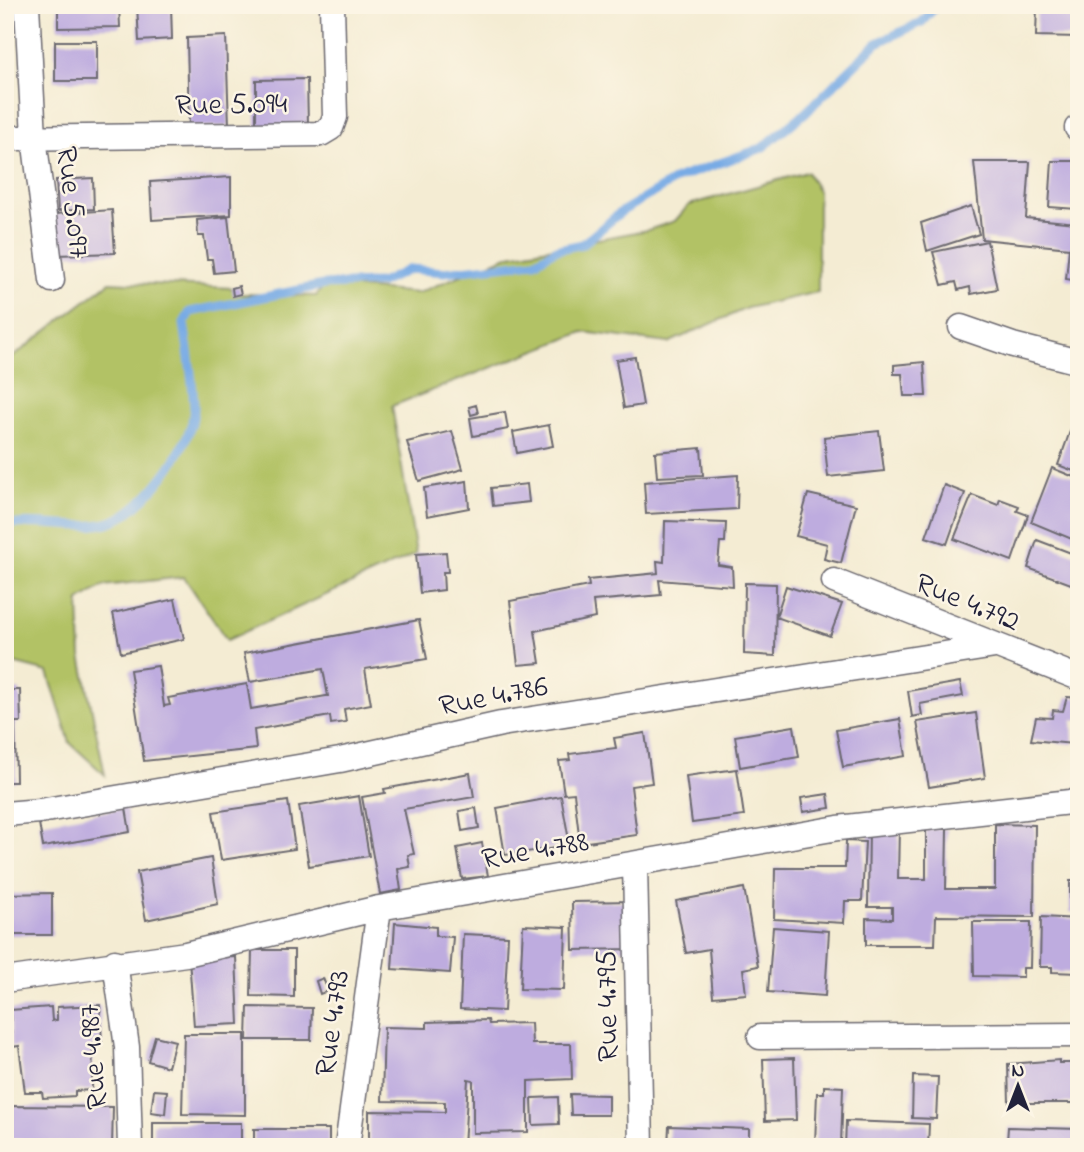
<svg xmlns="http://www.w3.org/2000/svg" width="1084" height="1152" font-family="'Indie Flower',sans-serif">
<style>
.green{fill:#b2c265;stroke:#6a7250;stroke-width:2}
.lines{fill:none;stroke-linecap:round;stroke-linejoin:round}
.stream{stroke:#78abe5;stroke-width:9}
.building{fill:#beacdf}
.street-casing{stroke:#6c6970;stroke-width:27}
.street{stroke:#fff;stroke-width:24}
.labels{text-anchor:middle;stroke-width:5;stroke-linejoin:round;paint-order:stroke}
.street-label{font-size:30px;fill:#22223b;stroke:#fcf5e5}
</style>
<rect width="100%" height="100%" fill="#fcf5e5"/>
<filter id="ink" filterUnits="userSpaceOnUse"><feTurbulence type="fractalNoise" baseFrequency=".0143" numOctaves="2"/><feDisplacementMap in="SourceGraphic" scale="14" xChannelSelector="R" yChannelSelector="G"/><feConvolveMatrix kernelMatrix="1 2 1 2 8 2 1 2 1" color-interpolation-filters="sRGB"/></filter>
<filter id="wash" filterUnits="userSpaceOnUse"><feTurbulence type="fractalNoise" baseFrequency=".00686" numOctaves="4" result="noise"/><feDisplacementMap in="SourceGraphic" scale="28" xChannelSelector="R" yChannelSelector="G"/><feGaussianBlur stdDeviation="1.57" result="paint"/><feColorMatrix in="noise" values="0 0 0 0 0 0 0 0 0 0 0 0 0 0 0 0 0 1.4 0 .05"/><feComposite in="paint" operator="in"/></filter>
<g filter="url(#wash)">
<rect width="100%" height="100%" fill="#f4ecd3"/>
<path class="green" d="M807,172l11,19v101l-71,16 -79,35 -85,-11 -191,74 24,148 -189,86 -43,-63 -81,9 -24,15 2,55 24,119 -35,-32 -22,-71 -43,-11v-298l105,-81 122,6 9,6 75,2 8,-11 94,8 92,-38 138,-25 27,-9 14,-16z"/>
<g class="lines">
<path class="stream" d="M5,525c34,-6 68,6 102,-2 35,-8 87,-79 87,-115 -1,-28 -6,-57 -10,-85l6,-11 134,-27 57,-2 29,-14 34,3 91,-10 20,-12 28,-6 38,-32 57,-34 84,-30 43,-35 72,-70 45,-21 15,-17"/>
</g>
<g id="blocks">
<path class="building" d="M58,5h61l1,22 -62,1z
M137,5h34l1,34 -33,2z
M1037,5h42v32l-43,-1z
M226,36l3,90 -40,1 -2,-89z
M55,41h42v40h-42z
M307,79l1,46 -52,1v-46z
M1052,161h27l-2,48 -28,-2z
M974,162h56l-4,56 50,5 -3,26 6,1v31l-13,-2 3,-31 -87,-9z
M231,177v38l-79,5 -2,-38z
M93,178l1,31 -36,2 -2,-31z
M971,206l8,28 -52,17 -6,-28z
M112,210l3,43 -58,2 -2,-41z
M228,217l6,54 -20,2 -2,-14h-5l-3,-23h-6l-1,-16z
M987,241l10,48 -26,5 -1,-7 -12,3 -2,-8 -14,3 -9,-33z
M239,286l2,8 -8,2 -1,-8z
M635,357l8,48 -19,3 -8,-48z
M924,362l2,34h-22l-2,-22h-8v-9z
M476,405l2,8 -7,2 -2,-8z
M1078,409h1v64l-21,-8z
M505,412l3,17 -35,7 -3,-18z
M549,425l4,21 -36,7 -4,-21z
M452,431l11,38 -44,12 -12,-39z
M879,431l5,40 -56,6 -4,-40z
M701,448l2,27 -46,2 -2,-25z
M1052,468l27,11v63l-48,-20z
M738,475l-1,34 -91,5 -2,-32z
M467,481l2,27 -42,8 -3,-28z
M527,484l2,18 -36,4 -2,-18z
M944,485l21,8 -18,51 -21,-7z
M808,494l48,11 -15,58 -17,-4 3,-15 -31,-8z
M972,495l26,10 2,-6 19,7 -2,5 11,4 -16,46 -58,-22z
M665,521l61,2 -1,19h-5l-2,23 14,2 1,19 -74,-6 2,15 -68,6 2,17 -60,13 5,32 -22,2 -8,-64 79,-15 -1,-6 70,-7 -1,-12 7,1z
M1037,540l42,16v31l-51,-19z
M446,552l2,20h-5l1,18 -24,3 -4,-39z
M745,583l31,1 -1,72 -31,-2z
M786,586l56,18 -12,32 -54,-19z
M175,599l9,40 -63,14 -8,-40z
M419,620l8,39 -62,10 6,35 -27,5 2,13 -15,2 -1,-8 -76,14 2,19 -112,12 -14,-91 28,-4 6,40 6,-1 -2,-7 79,-14 4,25 75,-13h2l-5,-27 -73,13 -6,-29z
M960,682l3,14 -43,8 2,11 -10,2 -4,-26z
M5,690h15l1,32h-6l1,60h-11z
M1067,697l12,1v23l-7,-1 1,24 -42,-4 5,-23 16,1 1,-8 10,1z
M976,713l9,65 -56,9 -12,-65z
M900,719l6,37 -63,11 -7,-37z
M794,726l5,31 -59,10 -5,-31z
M645,733l7,50 -21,3 6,49 -57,8 -6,-50 -10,1 -5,-33 11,-1 -1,-6 47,-6 -2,-10z
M737,769l7,47 -52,7 -6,-47z
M470,773l4,24 -70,12 10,45 -6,1 2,12 -12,2 3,21 -21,4 -18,-97 23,-4 -1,-4z
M828,794l2,14 -27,4 -2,-14z
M359,796l10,60 -60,10 -10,-60z
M561,796l9,50 -65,9 -8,-47z
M288,801l7,48 -74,11 -8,-48z
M126,808l4,24 -87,15 -4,-24z
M476,808l3,20 -17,3 -3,-20z
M995,824l40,1 -1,92 -98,-1 -1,29h-69v-27l26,1v-12h-24l1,-80h30l-1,52h28v-50h21l-1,60h49z
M846,841l19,1 -3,59h-17l-1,22 -70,-4 1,-51h70z
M482,843l6,33 -26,3 -5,-31z
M211,858l7,46 -72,16 -9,-48z
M1070,881h9v31h-9z
M744,888l14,78 -15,3 3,25 -33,3 -4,-48 -23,4 -10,-52z
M52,893v42h-47v-41z
M634,901l1,48 -62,1 -1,-48z
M1041,917l38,2v54l-27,-1v-5h-12z
M973,922h58l-1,46h-7v9l-49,-1z
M395,923l41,4v9l17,1 -3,36 -58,-4z
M523,925l43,2 -2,63 -44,-1z
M773,927l56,4 -4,65 -57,-4z
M463,934l45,2 -4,75 -44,-2z
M252,950h42v47l-43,-1z
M236,957l3,67 -45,2 -5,-68z
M323,978l5,13 -8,3 -4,-13z
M100,1005l2,39h-9l-1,46 -17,1v5l-32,2 -1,-6h-17l-6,-46 -7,1 -2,-37 41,-3 1,14 5,-1v-13z
M248,1007l64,1 -1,32h-64z
M488,1020l1,4 42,-1 1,21h39l1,35 -44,2v51l-55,1v-53l-5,-1 -4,68h-95v-36l76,1v-10l-63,-1 2,-74 43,1v-6z
M184,1034h61v81l-63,-1z
M155,1036l20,5 -7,26 -20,-6z
M794,1058l2,62 -31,1 -2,-62z
M1059,1060v3h15l1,40h-66l-1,-39z
M913,1076l25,1 -2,42 -24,-1z
M824,1086l19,1 -2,58 -26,-1 2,-51h7z
M154,1090l13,1 -2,23 -14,-2z
M570,1094l38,1v20h-37z
M558,1097l1,27 -26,1 -1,-27z
M5,1106l108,1 -1,40 -107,-8z
M846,1121l83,3 -1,23h-83z
M153,1123h88v24h-88z
M669,1126l80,3v18h-81z
M1008,1127l71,2v14l-72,-1z
M254,1129h75v18h-75z
M514,1141l11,6h-52v-4z"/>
</g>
</g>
<g filter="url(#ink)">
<use href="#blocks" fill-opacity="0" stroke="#6c6970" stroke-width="2"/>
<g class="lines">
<g class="street-casing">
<path id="street" d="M27,5l7,132 18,143
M1077,128h2
M5,138l316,-4 10,-6 4,-11 -3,-112
M961,327l52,18 66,17
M834,581l245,97
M5,814l35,-3 300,-51 161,-36 494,-78
M635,864l6,283
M115,962l12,85 3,100
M5,980l181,-26 193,-46 459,-80 241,-27
M760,1037l319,-2
M347,1147l32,-239"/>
</g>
<use href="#street" class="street"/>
</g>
</g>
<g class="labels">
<g class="street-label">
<text transform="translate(231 103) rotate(-1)" y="10">Rue 5.094</text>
<text transform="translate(74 202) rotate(83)" y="10">Rue 5.097</text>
<text transform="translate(968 601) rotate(22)" y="10">Rue 4.792</text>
<text transform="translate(493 695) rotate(-11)" y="10">Rue 4.786</text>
<text transform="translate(535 849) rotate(-10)" y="10">Rue 4.788</text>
<text transform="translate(606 1006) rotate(-91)" y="10">Rue 4.795</text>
<text transform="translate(331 1023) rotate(-82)" y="10">Rue 4.793</text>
<text transform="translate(92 1057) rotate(-95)" y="10">Rue 4.987</text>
</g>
</g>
<rect width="1084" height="1152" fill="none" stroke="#fcf5e5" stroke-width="28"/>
<g transform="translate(1018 1086)" stroke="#fcf5e5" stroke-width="5" paint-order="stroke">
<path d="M0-5L12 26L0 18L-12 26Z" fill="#22223b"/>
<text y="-10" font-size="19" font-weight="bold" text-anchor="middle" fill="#22223b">N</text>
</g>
</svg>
